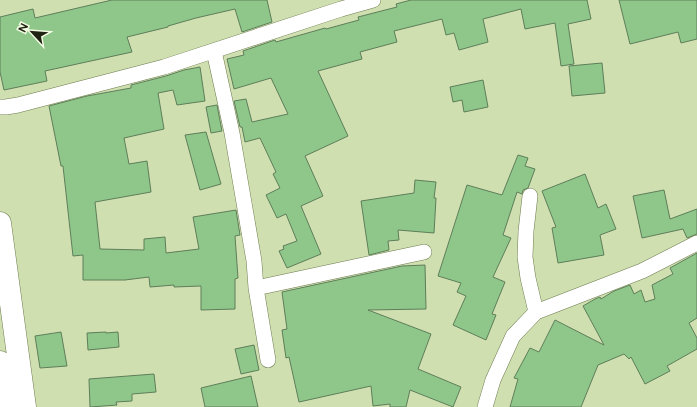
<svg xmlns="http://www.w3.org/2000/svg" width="697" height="407" font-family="Figtree,sans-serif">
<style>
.building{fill:#8fc78a;stroke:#5e7e5a}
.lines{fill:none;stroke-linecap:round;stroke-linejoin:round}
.minor-casing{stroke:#6e7c50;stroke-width:16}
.secondary-casing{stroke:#6e7c50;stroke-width:23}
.minor{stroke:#fff;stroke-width:15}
.secondary{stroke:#fff;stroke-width:22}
</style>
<rect width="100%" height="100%" fill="#cfdfaf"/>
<path class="building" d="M112,0h155l5,22 -30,10 -7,-23 -39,9 -28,8v1l-41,10 5,15 -87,19 2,10 -43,9 -4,-18v-55l33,-8 2,9z
M411,0h176l4,19 -23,5 6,40 -13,2 -6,-43 -30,6 -4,-20 -38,10 5,23 -29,8 -5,-17 -8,2 -4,-16 -48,12 3,11 -37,10 2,7 -44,12 30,65 -43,20 18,40 -22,10 20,48 -34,14 -8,-17 5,-2 -1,-3 14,-5 -11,-27 -9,4 -11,-23 14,-7 -7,-14 3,-2 -16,-34 -15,4 -3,-15h-2l-6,-26 12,-2 6,23 36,-8 -17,-36 -37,11 -7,-30 17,-4 -1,-4 32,-11 1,2 49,-14 1,1 33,-9 -1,-3 39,-10 -1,-3z
M619,0h78v39l-16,4 -3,-11 -48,12z
M602,63l3,30 -33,3 -3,-30z
M200,67l5,34 -28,4 -4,-15 -15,3 6,36 -40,9 5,26 18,-3 4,31 -56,10 5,47 44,1v-11l21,-2 1,16 33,-4 -6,-32 43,-7 4,25 -5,1 3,42 -3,1v30l-34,1v-24l-27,1v-2l-24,2 -1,-10 -24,3h-42v-25l-10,1 -10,-90h-2l-12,-60 38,-10 44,-8v-3l35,-9 18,-6z
M483,80l5,27 -24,5 -2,-12 -9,2 -3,-15z
M217,105l5,26 -11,2 -5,-26z
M206,132l15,52 -21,6 -15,-55z
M518,155l10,3 -3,8 10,3 -7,19 -5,2 -1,4 -5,-2 -14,43 8,3 -18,39 12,5 -13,32 4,1 -10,25 -33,-15 13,-29 -9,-4 4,-9 -23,-7 29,-91 35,10z
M585,174l13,34 8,-4 10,25 -16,6 4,20 -46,8 -6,-35 4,-1 -14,-36z
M415,180l21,2 -2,16h2l-2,35 -36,-3 1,10 -11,1 1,9 -20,5 -8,-54 53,-8z
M664,190l6,29 27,-10v25l-10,4 -4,-9 -41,9 -9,-42z
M697,253v65l-8,5 8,15v11l-30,17 3,5 -25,13 -14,-27 -2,2 -5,-5 -26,11 -17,42h-71l8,-28 -4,-1 16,-30 9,4 16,-32 49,25 -21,-39 12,-7 5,-2 1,2 13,-8 16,-6 4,9 7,-4 4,12 10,-3 -3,-14 21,-11 -3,-6z
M425,265l1,44 -58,1 63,24 -13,35 43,18 -8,20 -43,-17 -4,17h-16v-3l-17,2 -2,-20 -72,16 -10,-45 -3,1 -4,-28 5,-1 -5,-37 120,-26z
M61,332l6,34 -27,2 -5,-32z
M106,332v1l12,-1 1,15 -31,3 -1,-17z
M254,345l5,25 -18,4 -6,-25z
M154,374l2,18 -24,2v7l-16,1 1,3 -27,2 -1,-28z
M251,376l7,31h-53l-4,-19z"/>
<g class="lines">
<g class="minor-casing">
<path id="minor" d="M214,51l18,82 22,128 2,27 12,72
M0,107h6l12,-2 146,-38 177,-58 32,-9
M530,196l-4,35 -1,26 3,21 8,34
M256,288l168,-36
M485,407l8,-27 20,-44 23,-24 106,-41 55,-28"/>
</g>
<g class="secondary-casing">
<path id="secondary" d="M0,223l25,184
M0,362l6,45"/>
</g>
<use href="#minor" class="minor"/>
<use href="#secondary" class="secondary"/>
</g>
<g transform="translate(32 32) rotate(296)" stroke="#f4fce4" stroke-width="3" paint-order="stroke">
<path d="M0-3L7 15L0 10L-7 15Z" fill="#1e2411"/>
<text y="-6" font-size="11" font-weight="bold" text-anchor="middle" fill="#1e2411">N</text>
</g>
</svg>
